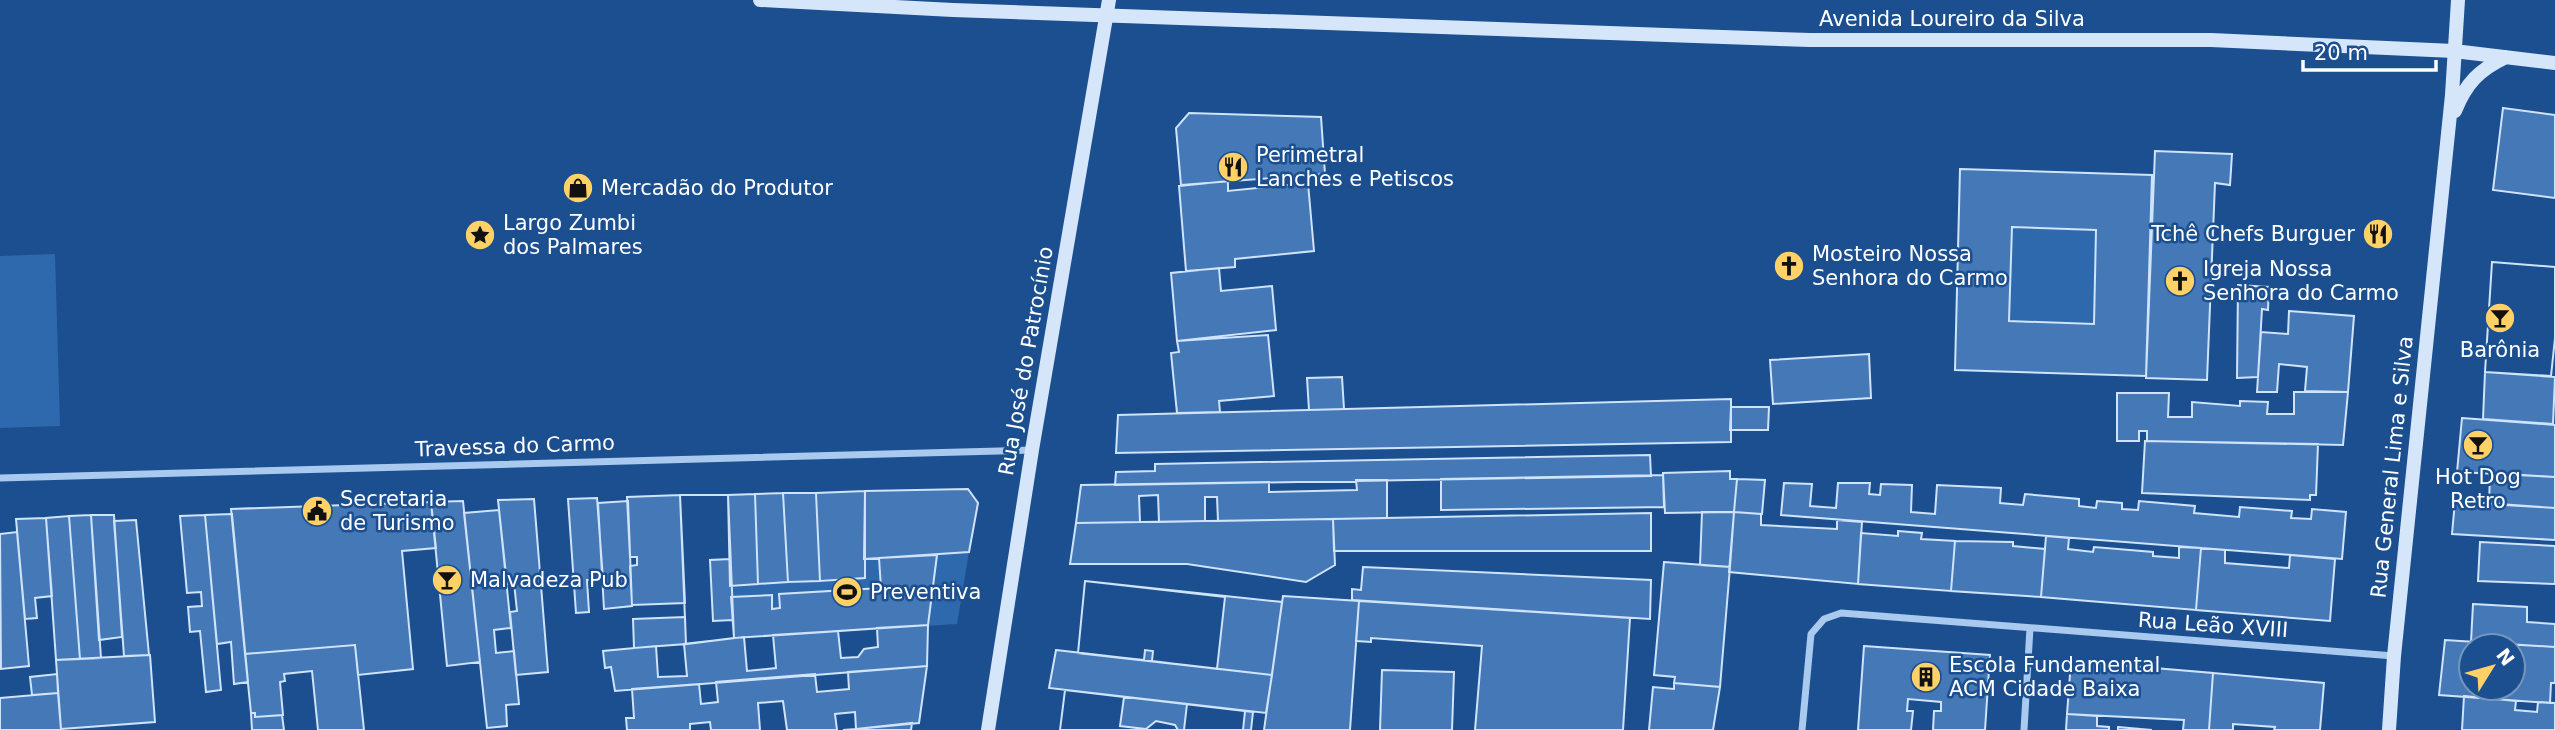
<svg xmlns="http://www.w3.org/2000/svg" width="2555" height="730" font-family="'DejaVu Sans',sans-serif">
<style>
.green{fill:#2e69ad}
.building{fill:#4478b7;stroke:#cfe3fa;stroke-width:2;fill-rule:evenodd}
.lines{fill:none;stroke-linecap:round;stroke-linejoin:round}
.street{stroke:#a9c9ee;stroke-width:7}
.secondary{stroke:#d6e6fa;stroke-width:14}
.labels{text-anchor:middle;stroke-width:5;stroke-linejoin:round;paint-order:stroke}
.street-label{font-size:21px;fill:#fff;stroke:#1b4f8f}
.poi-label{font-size:21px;fill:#fff;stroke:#1b4f8f;text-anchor:start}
</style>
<rect width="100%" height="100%" fill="#1b4f8f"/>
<path class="green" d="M2012,227l84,3 -2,94 -85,-3z
M55,254l5,172 -60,2v-172z
M969,552l-12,72 -223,14 -4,-52 135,-8 -1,-19z"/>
<path class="building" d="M2503,108l52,7v83l-62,-8z
M1189,113l132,4 4,57 -144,11 -5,-57z
M2155,151l77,3 -2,31 -15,-2 -8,197 -61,-2z
M1960,169l192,6 -6,201 -191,-6zM2012,227l84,3 -2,94 -85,-3z
M1228,181v10l80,-8 6,68 -79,8v8l-49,4 -7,-85z
M2492,262l63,5v71l-4,38 -66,-4z
M2492,262l63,5v71l-4,38 -66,-4z
M1219,268l2,23 51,-5 4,44 -99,11 -6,-68z
M2238,285l31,2 -1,23 -6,-1 -4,68 -21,1z
M2289,311l65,5 -6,76 -43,-1 2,-24 -28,-3 -2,28h-20l4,-60 27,2z
M1268,335l6,61 -55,5 1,11 -43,1 -6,-60 8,-1 -2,-11z
M1869,354l2,44 -98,6 -3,-44z
M2485,372l70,5 -2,47 -70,-5z
M1342,377l2,32 -35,1 -2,-32z
M2294,392h54l-5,53 -196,-4v-10h-8v10h-22v-48h52l-1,24h24v-15l48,4v-5l28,1 -1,12h27z
M1731,399v43l-615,11 2,-38z
M1731,407h38l-1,23h-38z
M2462,418l93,7v52l-98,-5z
M2145,441l173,3 -2,51h-6v5l-168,-7z
M1650,455l1,21 -536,9 1,-13 39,-1v-7z
M1730,471v8h7l-3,33 -69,1 -2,-40z
M2490,473l65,4v31l-66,-4z
M1663,475l1,32 -223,3v-31z
M1737,479l28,1 -3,34 -28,-2z
M1356,480h31v38l-169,3 -1,-24h-12v24l-46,1 -1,-27 -19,1 1,26 -64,1 5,-38 188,-3v10l88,-2z
M1784,483l28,1 -2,22 26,2 2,-25h32l-1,11 11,1 1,-11 31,1 -1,27 24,2 2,-29 64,3 -1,15 23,2 2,-11 54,5v7l17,2 1,-7 25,2v6l16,1 1,-9 56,5 -1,7 45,4 1,-10 52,4 -1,7 20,1 1,-10 34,3 -4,47 -561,-44z
M968,489l10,14 -9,49 -105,7 1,-68z
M865,491v87l-45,3 -4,-88z
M783,493h33l4,88 -32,1z
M783,493l5,89 -30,2 -3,-90z
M755,494l3,90 -28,2 -2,-91z
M680,495h48l2,64 -20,1 3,61 20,-1 1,18 -48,6z
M680,495h48l6,143 -48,6z
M680,495l5,108 -53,2 -2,-39 7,-1v-8h-7l-3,-60z
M597,498l6,81 -16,1 2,32 -13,1 -8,-114z
M534,499l14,173 -32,3 -6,-63 7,-1 -3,-28 -7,1 -9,-84z
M463,501l17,161 -33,4 -16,-164z
M628,501l4,105 -28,3 -6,-106z
M2455,501l100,7v32l-103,-6z
M431,502l5,46 -34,3 11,118 -55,6 -3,-30 -110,9 -14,-145z
M499,510l12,118 -17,2 2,23 18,-2 5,53 -13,1 1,21 -20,2 -23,-215z
M1702,512h32l-4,55 -30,-2z
M1734,512l27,2v11l76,4v-9l25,2 -4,62 -129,-12z
M1651,513v38h-317l-1,-32z
M232,514l16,168 -14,2 -3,-42 -14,2 -12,-129z
M91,515h23l8,122 -23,3z
M91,515l10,143 -21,1 -11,-143z
M205,515l16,175 -15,2 -6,-61 -10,1 -2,-25 14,-1 -1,-14 -14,1 -7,-77z
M69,516l11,143 -24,1 -10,-142z
M46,518l6,78 -17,2 2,20 -12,1 -9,-100z
M1333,519l2,46 -29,17 -119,-18h-117l6,-41z
M136,520l13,135 -25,1 -10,-135z
M1898,531l24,2 -1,6 34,2 -4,50 -93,-7 3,-51 37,3z
M17,532l12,134 -28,3 -1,-135z
M2046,536l23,2 -1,11 25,3 1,-5 59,5v4l26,2v-11l22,1 -5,62 -155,-13z
M1955,541l58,1v4l32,3 -4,48 -90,-6z
M2480,542l75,4v38l-77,-3z
M2201,548l24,2v13l64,5 1,-13 45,4 -5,62 -134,-11z
M937,555l-9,70 -194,13 -3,-41 41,-2v14l8,-1 -1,-14 102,-6 -2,-30z
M1664,562l66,5 -10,120 -46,-4 1,-6 -21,-2z
M1363,567l288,13 -1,39 -298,-19v-11l9,1z
M1085,581l140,16 -8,72 -65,-8 1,-10 -8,-1 -1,10 -66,-7z
M1085,581l197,21 -10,73 -194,-22z
M1283,596l76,5 -9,129h-86z
M1359,601l271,17 -7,112h-148l7,-84 -111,-8v4l-15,-1z
M2473,604l54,3v15l28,2v23l-84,-5z
M685,617l1,27 -52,4 -1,-29z
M928,625l-1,41 -312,25 -4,-24 -6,1 -2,-17 53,-5 2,31 29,-1 -3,-32 60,-7 3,34 29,-3 -3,-33 65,-4 3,27 17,-1 6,-8 14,-2 -1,-19z
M2445,640l110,7v36h-4l-1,20 -111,-8zM2471,646h42v42h-42z
M355,645l9,85h-46l-6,-59 -28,3 1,7 -5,1 3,33 -28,2v-4h-4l-6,-59z
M1864,646l126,9 -5,75h-52l1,-19h7v-9l-33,-3 -1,12h6l-2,19h-53z
M1056,650l216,25 -6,38 -217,-25z
M150,655l5,67 -94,7 -5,-69z
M2071,661l142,12 -4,57h-26l1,-10 -117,-6z
M927,666l-8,57 -63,6 -1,-17 -20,2 2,16h-50l-4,-29 -25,2 2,27h-49l-1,-8 -20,2v6h-63l-1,-12h8l-2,-29 67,-5 2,20 17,-2 -2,-20 99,-8 2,18 32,-3 -1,-17z
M1382,670l72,2 -2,58h-72z
M2213,673l111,10 -4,47h-46l1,-3 -42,-3v6h-24z
M57,674l1,19 -26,2 -2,-18z
M1674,683l46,4 -7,43h-64l4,-43 21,2z
M1065,690l188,22 -2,18h-191z
M1065,690l59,7 -4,29 26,3 10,-8 19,4 3,5h-118z
M58,693l3,37h-61v-32z
M2464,696l52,5 -1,9 22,2 1,-10 17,1v27h-93z
M1187,704l58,7 -2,19h-59z
M251,713h4v4l27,-2 2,15h-32z
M2067,714l30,2v10l12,1v3h-43z
M912,723l-1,7h-68l13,-1z
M2118,727l34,3h-34z"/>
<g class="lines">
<path class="street" d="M0,478l1032,-28
M1802,730l9,-96 13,-15 17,-6 553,43
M2024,730l6,-102"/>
<path class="secondary" d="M760,0l193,10 857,30h401l243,11 101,12
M2455,111c11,-28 24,-41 51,-54
M988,730l44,-280 77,-450
M2389,730l5,-74 58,-561 6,-95"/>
</g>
<defs>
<g id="restaurant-disc" transform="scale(1.575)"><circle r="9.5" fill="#ffd166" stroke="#1b4f8f"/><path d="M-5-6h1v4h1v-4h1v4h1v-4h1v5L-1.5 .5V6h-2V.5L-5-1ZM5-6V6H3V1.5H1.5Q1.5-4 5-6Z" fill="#111"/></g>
<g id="shop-disc" transform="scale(1.575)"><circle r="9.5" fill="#ffd166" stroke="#1b4f8f"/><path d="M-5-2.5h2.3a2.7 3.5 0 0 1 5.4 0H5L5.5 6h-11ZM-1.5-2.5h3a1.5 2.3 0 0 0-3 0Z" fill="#111"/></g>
<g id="sight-disc" transform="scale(1.575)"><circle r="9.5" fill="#ffd166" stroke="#1b4f8f"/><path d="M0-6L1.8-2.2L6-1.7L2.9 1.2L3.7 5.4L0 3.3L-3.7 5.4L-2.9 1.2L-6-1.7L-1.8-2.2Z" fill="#111"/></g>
<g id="church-disc" transform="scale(1.575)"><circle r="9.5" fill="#ffd166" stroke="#1b4f8f"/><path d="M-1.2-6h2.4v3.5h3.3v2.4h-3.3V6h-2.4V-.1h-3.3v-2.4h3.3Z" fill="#111"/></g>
<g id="bar-disc" transform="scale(1.575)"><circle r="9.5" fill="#ffd166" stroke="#1b4f8f"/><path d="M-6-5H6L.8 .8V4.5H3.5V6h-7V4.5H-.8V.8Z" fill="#111"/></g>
<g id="civic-disc" transform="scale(1.575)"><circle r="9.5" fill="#ffd166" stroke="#1b4f8f"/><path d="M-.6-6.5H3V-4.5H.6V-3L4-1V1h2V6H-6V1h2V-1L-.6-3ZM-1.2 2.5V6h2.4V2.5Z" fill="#111"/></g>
<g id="stadium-disc" transform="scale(1.575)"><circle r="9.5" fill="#ffd166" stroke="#1b4f8f"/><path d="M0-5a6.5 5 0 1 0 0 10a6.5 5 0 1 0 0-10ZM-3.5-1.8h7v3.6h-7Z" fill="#111"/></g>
<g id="building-disc" transform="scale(1.575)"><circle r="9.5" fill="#ffd166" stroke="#1b4f8f"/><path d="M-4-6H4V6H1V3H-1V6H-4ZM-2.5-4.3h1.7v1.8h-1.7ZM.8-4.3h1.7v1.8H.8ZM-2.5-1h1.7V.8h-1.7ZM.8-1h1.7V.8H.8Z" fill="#111"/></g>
</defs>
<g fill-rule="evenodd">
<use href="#restaurant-disc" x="1233" y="167"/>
<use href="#shop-disc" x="578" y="188"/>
<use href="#restaurant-disc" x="2378" y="234"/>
<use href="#sight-disc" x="480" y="235"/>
<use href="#church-disc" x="1789" y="266"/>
<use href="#church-disc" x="2180" y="281"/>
<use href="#bar-disc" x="2500" y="318"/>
<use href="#bar-disc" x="2478" y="445"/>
<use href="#civic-disc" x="317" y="511"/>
<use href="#bar-disc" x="447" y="580"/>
<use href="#stadium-disc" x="847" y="592"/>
<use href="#building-disc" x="1926" y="677"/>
</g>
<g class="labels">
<g class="street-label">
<text x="1952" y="26">Avenida Loureiro da Silva</text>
<text transform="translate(1026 361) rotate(-80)" y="7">Rua José do Patrocínio</text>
<text transform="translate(515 446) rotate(-2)" y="7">Travessa do Carmo</text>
<text transform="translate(2392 467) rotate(-84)" y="7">Rua General Lima e Silva</text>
<text transform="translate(2213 625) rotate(4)" y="7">Rua Leão XVIII</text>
</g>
<g class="poi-label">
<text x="1256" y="162">Perimetral<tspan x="1256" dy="24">Lanches e Petiscos</tspan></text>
<text x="601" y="195">Mercadão do Produtor</text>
<text x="503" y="230">Largo Zumbi<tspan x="503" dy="24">dos Palmares</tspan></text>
<text x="2355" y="241" text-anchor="end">Tchê Chefs Burguer</text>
<text x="1812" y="261">Mosteiro Nossa<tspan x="1812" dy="24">Senhora do Carmo</tspan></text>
<text x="2203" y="276">Igreja Nossa<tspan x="2203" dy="24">Senhora do Carmo</tspan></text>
<text x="2500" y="357" text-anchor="middle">Barônia</text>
<text x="2478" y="484" text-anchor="middle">Hot Dog<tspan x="2478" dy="24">Retro</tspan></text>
<text x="340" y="506">Secretaria<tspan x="340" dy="24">de Turismo</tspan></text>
<text x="470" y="587">Malvadeza Pub</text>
<text x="870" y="599">Preventiva</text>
<text x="1949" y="672">Escola Fundamental<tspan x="1949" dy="24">ACM Cidade Baixa</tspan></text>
</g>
</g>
<g transform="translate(2492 667) rotate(53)"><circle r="33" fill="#1b4f8f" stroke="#7695bc" stroke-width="2"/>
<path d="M0-5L12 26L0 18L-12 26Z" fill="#ffd166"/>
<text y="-10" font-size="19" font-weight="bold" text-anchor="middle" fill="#ffffff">N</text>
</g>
<path d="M2303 60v10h133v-10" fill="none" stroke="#ffffff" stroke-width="3.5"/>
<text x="2314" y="60" font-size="21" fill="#ffffff" stroke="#1b4f8f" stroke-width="5" paint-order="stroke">20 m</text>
</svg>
